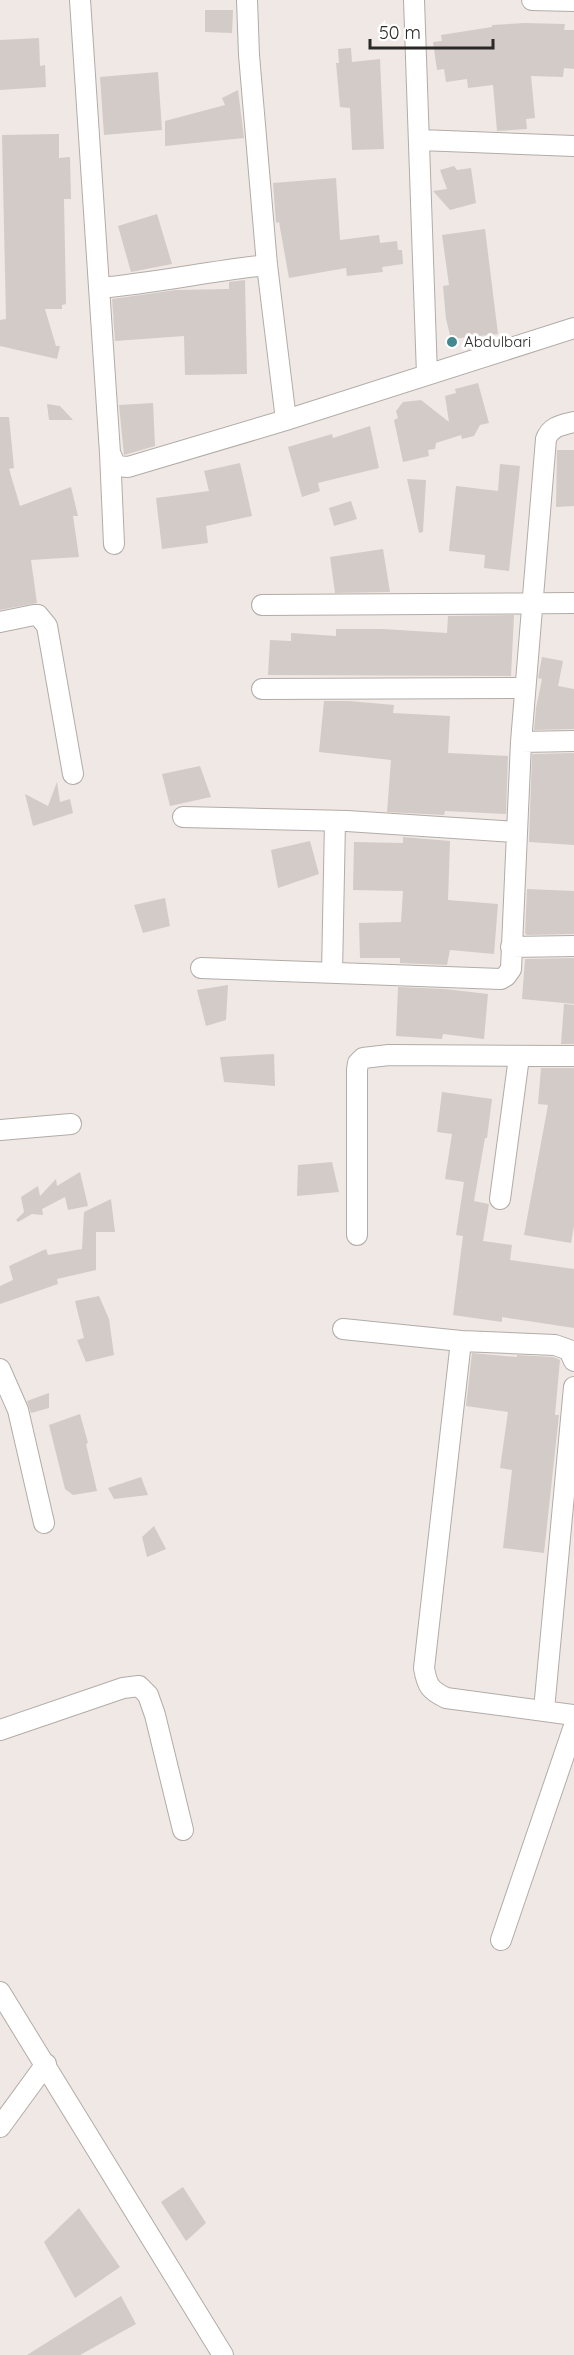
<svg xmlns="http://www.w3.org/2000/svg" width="574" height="2355" font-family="Quicksand,sans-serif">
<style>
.building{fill:#d2cbc7}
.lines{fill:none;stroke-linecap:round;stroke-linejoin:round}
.minor-casing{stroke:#b2aca8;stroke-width:22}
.minor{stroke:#fff;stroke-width:20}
.poi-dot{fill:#418890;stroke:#fff;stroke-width:2}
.labels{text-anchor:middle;stroke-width:6;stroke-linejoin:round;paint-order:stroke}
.poi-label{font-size:15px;fill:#2b2927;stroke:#fff;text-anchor:start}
</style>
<rect width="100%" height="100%" fill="#efe8e4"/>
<path class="building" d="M205,10h28l-1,23 -27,-1z
M524,23l41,1 -1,6h10v39l-10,-1 -1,9 -32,-1 4,42 -9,1 1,10 -30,2 -4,-46 -25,3 -1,-9 -21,3 -2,-13 -7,1 -4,-28 9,-1 -1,-6 51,-8v-2z
M39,38l1,28 5,-1 1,22 -46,3v-50z
M351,48l1,14 28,-3 4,90 -32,1 -2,-42 -10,-1 -4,-44h3l-1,-14z
M158,72l4,58 -58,5 -4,-58z
M238,90l6,48 -79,8v-25l60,-16 -3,-7z
M59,134v24l11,-1 1,42h-7l2,105 -4,1v4h-17l11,37h4l-3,13 -57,-13v-26l6,-1 -4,-184z
M454,166l3,4 14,-2 5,35 -26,7 -17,-19 14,-2 -7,-19z
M336,178l4,62 39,-5 1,8 17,-2 1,9h4l1,14 -21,3 1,5 -36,4 -1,-8 -57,10 -10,-56 -3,1 -3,-40z
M157,214l15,50 -41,8 -13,-46z
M485,229l13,105 -47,5 -5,-20 -3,-33 6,-1 -7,-50z
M245,280l2,94 -62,1 -1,-39 -69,5 -3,-42 64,-9 53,-1v-7z
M478,383l11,40 -9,2 -6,11 -12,3 -1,-4 -25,8 -1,6 -7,1 1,6 -26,6 -9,-42 4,-2 -2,-7 7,-9 18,-2 28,22 -4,-26 11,-3 -1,-4z
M153,403l2,43 -31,9 -5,-50z
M47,404l13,2 13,14h-24z
M0,417h9l5,51 -5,1 11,37 51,-19 7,29h-5l6,41 -48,3 6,43 -37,7z
M370,426l9,42 -61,15 2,8 -18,6 -14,-50 44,-13 1,4z
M557,450h17v56l-18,1z
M240,463l12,53 -46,10 2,17 -46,6 -6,-51 53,-7 -5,-20z
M500,464l20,2 -11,105 -25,-3 1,-13 -36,-4 7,-65 42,5z
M407,479l19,1 -3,52 -4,1z
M351,501l6,18 -23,7 -5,-18z
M383,549l7,43 -55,1 -5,-36z
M514,615l-3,61 -243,-1 2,-35 21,1v-8l45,3v-7h47l64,4 1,-17z
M542,657l21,4 -5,25 16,3v40l-40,1 2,-22 6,-29 -4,-1z
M324,701h25l45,4 -1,8 57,3 -2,37 60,3 -2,58 -61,-3 -1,4 -57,-3 4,-52 -72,-8z
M574,753v92l-45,-3 3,-88z
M200,766l11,31 -41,9 -8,-32z
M57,782l3,20 10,-3 3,14 -40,13 -8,-32 23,12z
M403,837l47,4 -2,59 50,4 -4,50 -44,-4 -3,15 -47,-2v-5h-40l-1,-35 42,-1 2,-31 -50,-1 1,-48 49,1z
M310,841l9,33 -41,14 -7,-38z
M527,889l47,2v43l-47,1 -2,-2z
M165,898l5,28 -27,7 -9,-28z
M574,958v46l-52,-5 3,-40z
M228,985l-2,35 -20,6 -9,-36z
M398,987l47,2 43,5 -4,45 -41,-5 -1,5 -46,-3z
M564,1004l10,1v39h-13z
M274,1054l1,32 -51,-4 -4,-25z
M541,1068h33v158l-3,17 -47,-8 24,-130 -10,-1z
M442,1092l50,7 -5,39h-2l-11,63 15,3 -6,37 29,4 -2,15 64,9v59l-72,-11v5l-49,-7 10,-79 -7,-1 8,-53 -19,-3 7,-45 -15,-2z
M332,1162l7,30 -42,4 1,-31z
M80,1172l8,34 -20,4 -3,-13 -23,12 1,6 -11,-1 -14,8 -2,-2 8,-8 -3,-15 17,-11 2,10 16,-17 1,7z
M111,1199l4,33h-19v38l-39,9 1,5 -58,20v-18l13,-6 -4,-14 37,-17 2,6 34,-6 2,-37z
M99,1296l10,23 5,36 -28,7 -9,-22 7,-2 -9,-37z
M472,1353l45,4v-2l36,2 7,3 -5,55h4l-15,138 -41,-5 9,-78 -12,-2 8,-56 -42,-6z
M49,1393v15l-18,5 -4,-12z
M80,1414l8,29 -2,1 11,47 -24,4 -8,-6 -16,-64z
M141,1477l7,18 -34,4 -6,-11z
M154,1526l12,23 -19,8 -5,-20z
M183,2187l23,36 -20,18 -25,-39z
M79,2208l41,59 -45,31 -31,-56z
M121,2296l15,28 -56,31h-53z"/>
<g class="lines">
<g class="minor-casing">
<path id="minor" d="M80,0l30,453 6,13 12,1 158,-47 288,-92
M247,0l2,55 18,210 19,155
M414,0l13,375
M532,0l42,1
M420,140l154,6
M99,288c56,-5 111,-17 168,-23
M110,453l4,91
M262,605l312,-2
M0,622l34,-7h4l9,11 26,148
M262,689l263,-1
M521,742l53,-1
M183,817l164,4 169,11
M511,947l63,-1
M201,968l300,11 5,-3 5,-7 10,-227 25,-303c5,-13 16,-14 28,-17
M332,973l3,-152
M0,1130l71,-6
M500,1199l19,-142
M357,1235v-165l1,-7 5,-5 26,-3 185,1
M343,1329l118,12 94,4 14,5 5,11
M461,1341l-37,327c3,18 6,22 22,30l128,17
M0,1369l18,41 26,113
M544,1710l30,-323
M0,1730l123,-42 16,-2 9,9 7,20 28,115
M501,1940l73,-214
M0,1992l223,363
M0,2127l46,-63"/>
</g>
<use href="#minor" class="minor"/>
</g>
<circle class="poi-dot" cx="452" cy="342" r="6"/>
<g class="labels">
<g class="poi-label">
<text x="464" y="347">Abdulbari</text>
</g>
</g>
<path d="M370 39v9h123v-9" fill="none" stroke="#2b2927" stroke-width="3"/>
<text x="379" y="39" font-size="18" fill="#2b2927" stroke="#ffffff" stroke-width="4.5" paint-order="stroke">50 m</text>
</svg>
